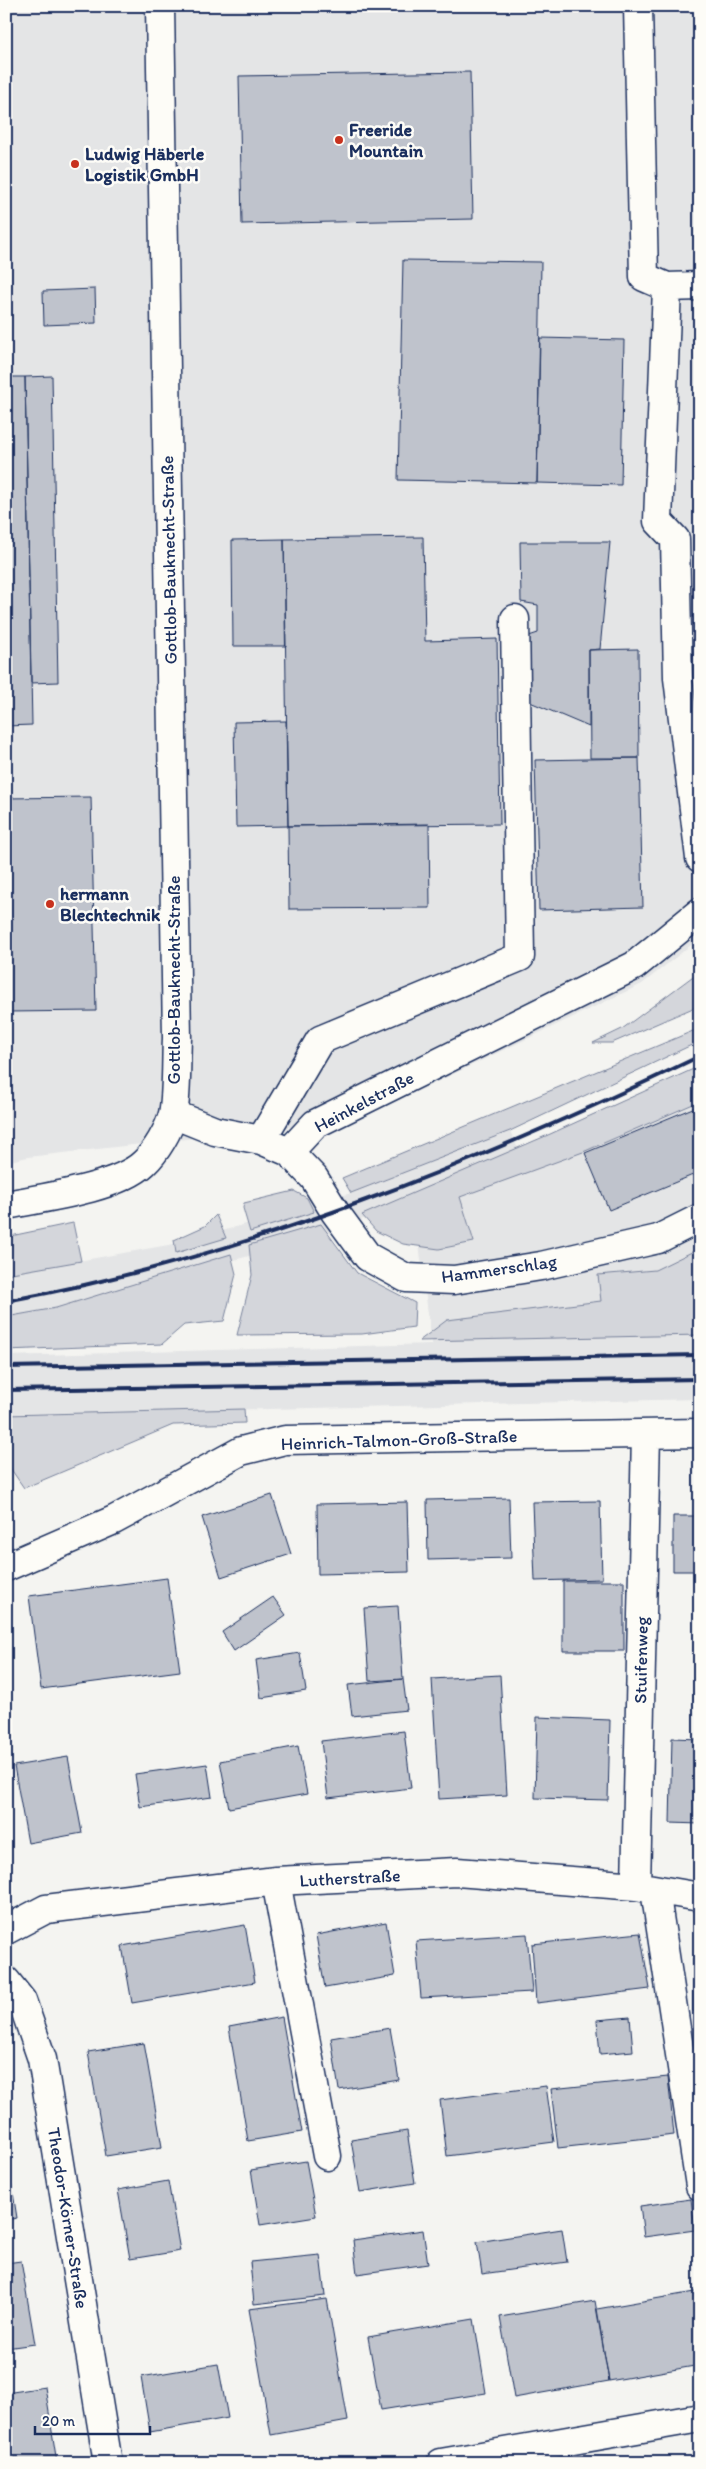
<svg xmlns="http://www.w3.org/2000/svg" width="706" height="2469" font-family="Itim,sans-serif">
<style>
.built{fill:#e4e5e6}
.green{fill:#d4d6db;stroke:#78829c}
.building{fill:#bfc3cc;stroke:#1b2f5e}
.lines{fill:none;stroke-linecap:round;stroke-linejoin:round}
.minor-casing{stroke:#1b2f5e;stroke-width:31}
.minor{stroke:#fdfcf7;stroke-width:28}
.rail{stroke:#1b2f5e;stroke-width:4}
.poi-dot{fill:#c8321e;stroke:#fdfcf7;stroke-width:2}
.labels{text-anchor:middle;stroke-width:5;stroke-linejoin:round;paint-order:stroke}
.poi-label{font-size:18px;font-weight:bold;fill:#1b2f5e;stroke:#fdfcf7;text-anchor:start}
.street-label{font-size:18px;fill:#1b2f5e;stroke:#fdfcf7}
</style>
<rect width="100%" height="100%" fill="#f4f4f1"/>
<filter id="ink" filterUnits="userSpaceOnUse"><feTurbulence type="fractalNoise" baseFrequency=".02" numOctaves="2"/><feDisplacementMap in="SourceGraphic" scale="10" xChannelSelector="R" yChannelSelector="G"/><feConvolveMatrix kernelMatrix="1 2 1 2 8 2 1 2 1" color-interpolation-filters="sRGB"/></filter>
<g filter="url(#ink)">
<path class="built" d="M6,6h694v932l-58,46 -283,135 -331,38 -22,5z
M700,1072v327l-694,16v-59l426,-12 -19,-146 -90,38 -267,72 -50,9v-43l179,-32 166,-49 159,-62 10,22z"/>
<path class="green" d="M700,971v34l-88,38h-19l29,-14z
M700,1028v13l-190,90 -159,62 -9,-15z
M700,1066v35l-117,51 -123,45 14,45 -35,7 -36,-5 -27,-13 -14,-16 186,-80z
M294,1191l13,7 7,14 -64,20 -7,-24 1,-5z
M216,1215l10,23 -50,15 -2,-13 31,-14z
M73,1223l8,38 -75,13v-37z
M321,1224l36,49 58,30 -1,24 -52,7 -125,1 15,-60 -3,-30z
M700,1248v87l-281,6 28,-21 154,-19 -3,-26 57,-5z
M231,1254l5,20 -12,47 -40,4 -22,19 -156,6v-33l50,-9z
M244,1409l1,14 -72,2 -149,63 -18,-26v-47z"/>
<path class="building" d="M470,72l3,147 -231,5 -3,-148z
M6,174l2,84h-2z
M403,260l138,2 -4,221 -139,-3z
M95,289l1,34 -52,2 -1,-34z
M540,338l84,2 -3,145 -84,-2z
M52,376l6,306 -27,1 -6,-306z
M6,377h19l7,348 -26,1z
M423,537l2,104 72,-2 3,185 -212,2 -4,-287z
M284,539l2,107h-53l-1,-106z
M520,542h90l-10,107 -11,1v77l-59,-25 -1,-66 9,-3v-28l-17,-3z
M638,649l1,109h-49l-1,-108z
M286,721l2,105 -52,1 -2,-105z
M639,758l4,149 -104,3 -4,-150z
M91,797l5,214 -90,1v-214z
M429,824l1,84 -141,1 -1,-83z
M700,1105v67l-91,38 -24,-57z
M272,1495l19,59 -70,23 -19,-60z
M509,1498l2,60 -83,2 -1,-60z
M600,1501l2,78 -67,2 -3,-79z
M407,1502l2,70 -91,2 -1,-70z
M673,1516h27v55h-27z
M167,1578l13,93 -139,18 -12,-93z
M563,1581h61v70h-61z
M273,1597l13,18 -52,36 -12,-19z
M398,1606l5,73 -34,2 -5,-73z
M697,1633h3v67h-6z
M300,1653l6,38 -45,7 -5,-38z
M500,1675l7,120 -68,4 -7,-120z
M403,1679l4,31 -55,6 -4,-31z
M537,1717l73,3 -2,80 -73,-2z
M404,1731l7,57 -83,10 -7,-57z
M672,1738l28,1v85l-30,-1z
M298,1746l9,48 -78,14 -9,-47z
M68,1757l14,76 -54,10 -14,-77z
M207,1764l5,33 -72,10 -5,-33z
M386,1922l9,54 -70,12 -9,-53z
M245,1925l10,57 -123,21 -10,-57z
M640,1933l10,56 -114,14 -4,-59z
M527,1934l5,58 -111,6 -5,-57z
M693,1958h7v53h-7z
M282,2017l20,115 -54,9 -19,-114z
M630,2017l3,34 -33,3 -3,-34z
M390,2028l9,52 -60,10 -8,-52z
M144,2043l18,104 -56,9 -18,-104z
M668,2077l6,58 -116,13 -7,-59z
M546,2086l8,56 -107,14 -7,-56z
M407,2131l8,52 -55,9 -9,-52z
M6,2149l11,69 -11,2z
M306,2161l10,55 -56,9 -9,-55z
M168,2181l12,70 -50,8 -12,-69z
M691,2199l4,31 -51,7 -4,-31z
M562,2229l5,33 -85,12 -5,-32z
M423,2230l5,34 -71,10 -4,-34z
M320,2255l5,41 -71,8 -4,-42z
M21,2261l14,83 -29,4v-85z
M700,2291v74l-91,16 -12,-72z
M327,2299l21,122 -77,14 -22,-126z
M595,2301l14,80 -95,17 -14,-81z
M474,2319l12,74 -105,17 -13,-73z
M218,2364l10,54 -78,14 -9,-55z
M45,2387l12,76h-51v-70z"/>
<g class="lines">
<g class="minor-casing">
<path id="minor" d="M638,6l6,271 23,10 -9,234 17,18 3,139 22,180
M667,287l33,-1
M173,1114l42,17 46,9 28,12 25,26 21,34 33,45 38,21 48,2 87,-14 117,-27 42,-21
M261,1140l59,-100 200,-83 -5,-338
M289,1152l26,-28 319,-158 66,-54
M6,1205c36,-7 112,-17 138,-42 12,-11 25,-33 29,-49 4,-19 3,-56 4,-76l-17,-1032
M6,1567l108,-47 127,-69 44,-11 415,-7
M276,1881l51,275
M636,1886l10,-452
M655,1890l45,296
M6,1930l40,-21 230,-28 181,-9 179,14 64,11
M6,1981l16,20 20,58 66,404
M441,2463l259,-45"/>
</g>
<use href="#minor" class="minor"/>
<path class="rail" d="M6,1301c243,-44 473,-139 694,-245
M6,1367l694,-12
M6,1390l694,-11"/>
</g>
</g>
<g class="poi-dot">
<circle cx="339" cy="140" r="5"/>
<circle cx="75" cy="164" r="5"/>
<circle cx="50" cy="904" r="5"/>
</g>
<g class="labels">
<g class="poi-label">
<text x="349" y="136">Freeride<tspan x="349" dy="21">Mountain</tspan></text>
<text x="85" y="160">Ludwig Häberle<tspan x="85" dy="21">Logistik GmbH</tspan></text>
<text x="60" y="900">hermann<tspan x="60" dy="21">Blechtechnik</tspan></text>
</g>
<g class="street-label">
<text transform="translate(169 560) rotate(-91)" y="6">Gottlob-Bauknecht-Straße</text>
<text transform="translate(174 980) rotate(-90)" y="6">Gottlob-Bauknecht-Straße</text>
<text transform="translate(364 1102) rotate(-28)" y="6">Heinkelstraße</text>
<text transform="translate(499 1269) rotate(-8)" y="6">Hammerschlag</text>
<text transform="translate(399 1440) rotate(-2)" y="6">Heinrich-Talmon-Groß-Straße</text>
<text transform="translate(641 1660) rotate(-89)" y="6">Stuifenweg</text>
<text transform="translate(350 1878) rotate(-3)" y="6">Lutherstraße</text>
<text transform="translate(68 2218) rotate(81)" y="6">Theodor-Körner-Straße</text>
</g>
</g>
<rect width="706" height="2469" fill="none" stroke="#fdfcf7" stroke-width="25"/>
<rect x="12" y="12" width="681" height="2444" fill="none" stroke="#1b2f5e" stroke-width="2" filter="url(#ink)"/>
<path d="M35 2426v8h115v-8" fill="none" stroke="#1b2f5e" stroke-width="2.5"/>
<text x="42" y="2426" font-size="15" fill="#1b2f5e" stroke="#fdfcf7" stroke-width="4" paint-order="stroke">20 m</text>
</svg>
